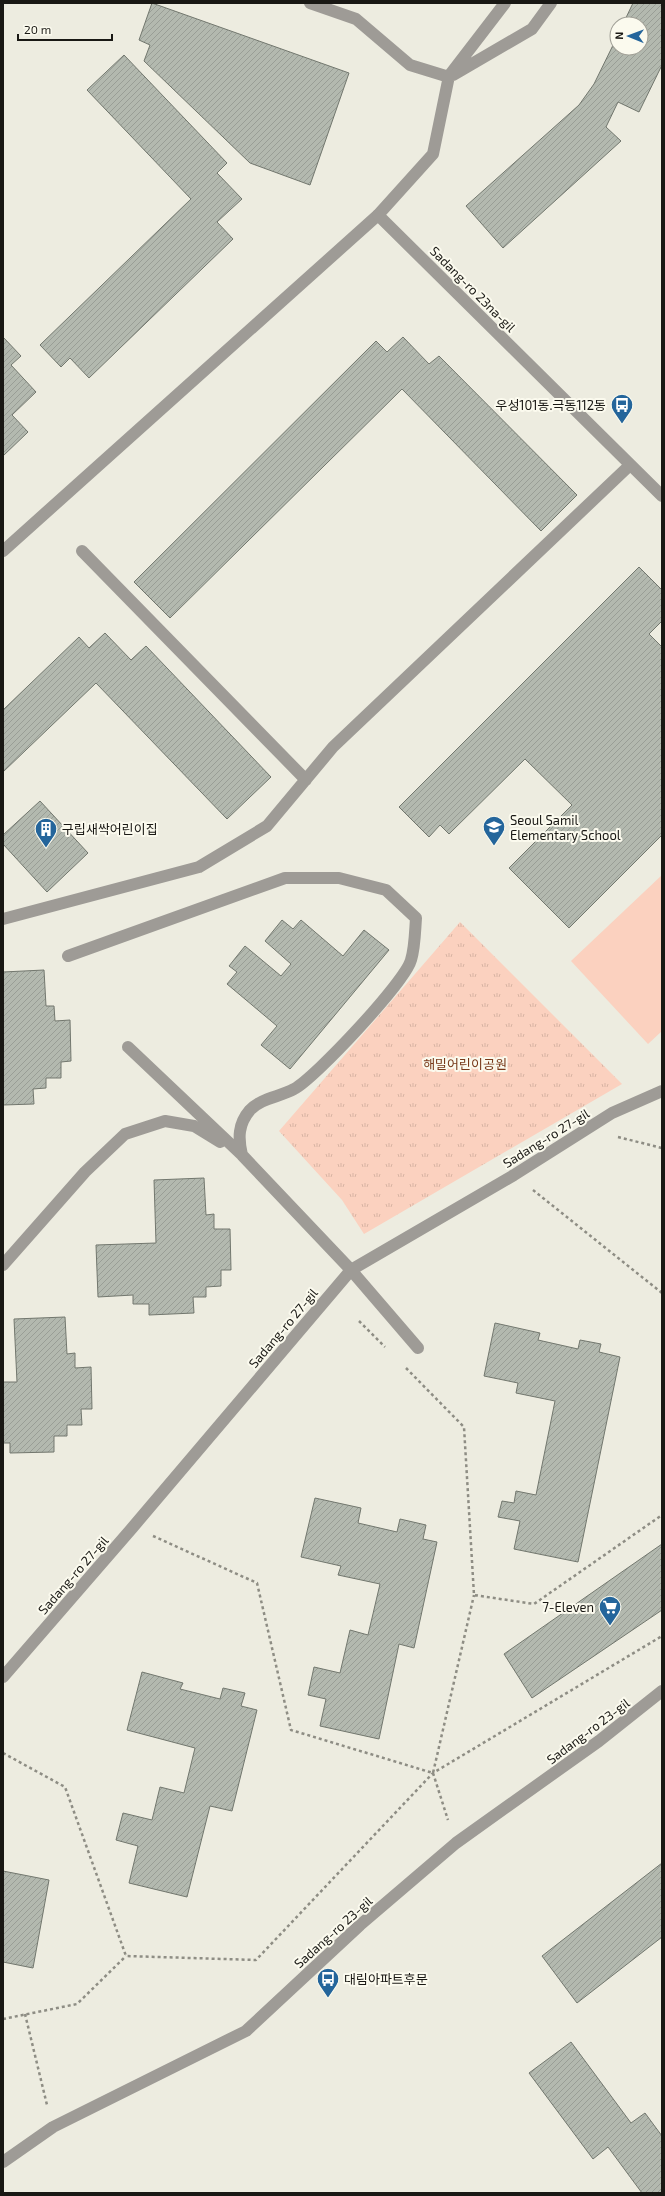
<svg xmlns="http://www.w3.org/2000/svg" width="665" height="2196" font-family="'Exo 2','Noto Sans KR',sans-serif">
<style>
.grass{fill:url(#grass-tufts)}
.pitch{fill:#fbd1bf}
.building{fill:url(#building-hatch);stroke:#72776e}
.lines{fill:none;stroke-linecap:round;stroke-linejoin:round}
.path{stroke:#8e8d84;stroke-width:2.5;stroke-dasharray:3 3;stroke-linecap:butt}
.lane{stroke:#9e9b96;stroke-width:12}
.street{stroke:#9e9b96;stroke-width:12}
.labels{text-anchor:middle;stroke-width:4;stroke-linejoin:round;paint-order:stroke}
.street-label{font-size:13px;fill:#191814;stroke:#fbfaee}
.poi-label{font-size:13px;fill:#191814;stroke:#fbfaee;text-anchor:start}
.park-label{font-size:13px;fill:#773818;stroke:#fbfaee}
</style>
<defs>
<pattern id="grass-tufts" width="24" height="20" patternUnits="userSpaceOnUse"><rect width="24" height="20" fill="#fbd1bf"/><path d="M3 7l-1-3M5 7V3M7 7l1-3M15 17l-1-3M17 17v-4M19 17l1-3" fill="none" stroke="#d7b3a3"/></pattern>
<pattern id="building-hatch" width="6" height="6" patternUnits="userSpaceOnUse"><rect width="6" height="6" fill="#b3b9af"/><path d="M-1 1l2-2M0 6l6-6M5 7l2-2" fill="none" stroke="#999e96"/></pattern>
</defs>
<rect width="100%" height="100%" fill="#edece0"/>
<path class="grass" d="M460,922l162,162 -258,150 -22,-34 -63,-69z"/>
<path class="pitch" d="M662,875v156l-14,13 -77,-83z"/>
<path class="building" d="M152,3l197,70 -39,112 -60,-22 -106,-102 6,-16 -11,-5z
M633,3h29v62l-23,47 -21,-10 -12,25 15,14 -118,107 -37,-42 113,-101 15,-21 23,-47v11h24v-24h-18z
M124,55l103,108 -10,10 25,26 -25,23 16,17 -144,139 -19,-20 -9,9 -21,-22 151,-146 -104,-109z
M3,337l18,19 -10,9 25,27 -24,23 16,17 -25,24z
M403,337l26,27 10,-8 138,139 -36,36 -139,-142 -232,229 -36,-36 242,-241 11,11z
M639,567l23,23v31l-13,13 13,13v188l-93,93 -60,-60 63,-63 -47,-46 -76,75 -9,-9 -11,12 -30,-30z
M105,633l26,27 15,-14 125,131 -44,42 -131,-136 -93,89v-62l76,-73 10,11z
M40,801l48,52 -41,39 -44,-48v-9z
M282,920l11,9 8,-9 42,36 21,-26 25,20 -99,119 -29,-24 16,-19 -50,-42 10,-12 -8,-6 16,-20 36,30 10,-12 -26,-23z
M44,970l2,36h8l1,15 15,-1 1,41 -10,1v16h-15v10l-13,1 1,15 -31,1v-133z
M204,1178l2,37 8,-1v15h16l1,41h-10v16l-15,1v10h-13l1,16 -45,2v-11h-16v-9l-35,2 -2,-52 60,-2 -2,-63z
M65,1317l2,37 8,-1v15l16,-1 1,42h-11l1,16h-15v11h-13v16l-44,1v-10h-7v-61h14l-3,-63z
M495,1323l45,10 -2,7 40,9 2,-9 21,4 -2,8 21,5 -42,205 -64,-13 6,-28 -22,-4 4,-16 12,2 2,-12 20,4 19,-94 -39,-8 2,-10 -34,-7z
M315,1498l46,10 -3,15 39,9 3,-13 26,6 -3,14 14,3 -23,106 -15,-4 -20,95 -59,-13 6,-27 -18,-4 6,-28 26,6 10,-43 18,5 12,-51 -42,-9 3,-9 -40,-9z
M662,1544v66l-130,88 -28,-44z
M142,1672l41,11 -3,6 40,10 3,-11 22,5 -4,13 16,4 -25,101 -22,-5 -23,91 -58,-14 9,-37 -22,-6 7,-27 29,7 8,-33 24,6 11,-45 -68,-18z
M662,1863v74l-85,66 -35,-47z
M3,1871l46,9 -16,88 -30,-6z
M571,2042l60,81 14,-10 17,23v57h-20l-34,-46 -15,12 -64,-86z"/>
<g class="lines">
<path class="path" d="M618,1137l44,11
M533,1190l129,103
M359,1321l26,26
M406,1368l58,59 10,168 60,9 128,-89
M153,1536l104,47 34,147 142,43 41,-178
M3,1753l62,34 61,169 130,4 177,-187 229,-137
M433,1773l15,47
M25,2014l22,91
M3,2019l74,-15 49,-48"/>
<path class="lane" d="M3,551l375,-336
M82,551l224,229
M3,919l196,-52 68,-41 66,-79 296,-281"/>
<path class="street" d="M310,3l46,16 54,46 39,12
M505,3l-56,73 -16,78 -55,61 284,281
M453,75l79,-46 19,-26
M68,956l217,-78h54l47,12 30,28c-1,13 -1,29 -5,42 -6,22 -96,118 -117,129 -14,8 -33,9 -44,21 -12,14 -12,28 -8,45
M128,1047l114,108 109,115 67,78
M3,1265l82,-93 40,-38 40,-13 29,5 26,16
M3,1677l130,-150 218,-257 163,-95 98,-62 50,-22
M3,2162l50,-35 193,-96 114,-106 96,-82 143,-102 63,-50"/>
</g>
<defs>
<g id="bus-pin" transform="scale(1.15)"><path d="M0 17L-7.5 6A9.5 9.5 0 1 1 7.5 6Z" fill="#24659b" stroke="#fbfaee"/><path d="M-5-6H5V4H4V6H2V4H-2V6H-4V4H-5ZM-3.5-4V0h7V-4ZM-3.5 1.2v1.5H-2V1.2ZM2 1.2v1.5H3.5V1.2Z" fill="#fff"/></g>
<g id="school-pin" transform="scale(1.15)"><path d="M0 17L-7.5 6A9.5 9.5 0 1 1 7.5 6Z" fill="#24659b" stroke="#fbfaee"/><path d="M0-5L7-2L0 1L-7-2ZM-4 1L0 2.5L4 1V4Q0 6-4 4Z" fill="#fff"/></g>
<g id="building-pin" transform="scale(1.15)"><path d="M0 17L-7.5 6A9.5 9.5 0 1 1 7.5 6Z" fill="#24659b" stroke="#fbfaee"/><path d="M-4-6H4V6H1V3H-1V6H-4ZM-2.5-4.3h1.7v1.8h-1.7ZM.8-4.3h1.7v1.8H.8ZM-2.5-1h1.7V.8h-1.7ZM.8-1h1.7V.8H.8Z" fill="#fff"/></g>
<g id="supermarket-pin" transform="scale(1.15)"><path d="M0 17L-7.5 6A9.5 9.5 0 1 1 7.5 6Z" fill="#24659b" stroke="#fbfaee"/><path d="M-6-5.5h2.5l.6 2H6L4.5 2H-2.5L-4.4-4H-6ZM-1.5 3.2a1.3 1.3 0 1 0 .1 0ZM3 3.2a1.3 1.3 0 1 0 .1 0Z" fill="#fff"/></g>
</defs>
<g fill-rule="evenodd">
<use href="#bus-pin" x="622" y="405"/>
<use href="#school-pin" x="494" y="827"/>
<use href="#building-pin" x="46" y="829"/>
<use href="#supermarket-pin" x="610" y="1607"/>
<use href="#bus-pin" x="328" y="1979"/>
</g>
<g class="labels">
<g class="street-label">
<text transform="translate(473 289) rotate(45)" y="5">Sadang-ro 23na-gil</text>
<text transform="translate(546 1138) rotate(-32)" y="5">Sadang-ro 27-gil</text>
<text transform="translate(283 1328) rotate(-50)" y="5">Sadang-ro 27-gil</text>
<text transform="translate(73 1575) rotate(-49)" y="5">Sadang-ro 27-gil</text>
<text transform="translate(588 1731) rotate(-37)" y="5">Sadang-ro 23-gil</text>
<text transform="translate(333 1932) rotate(-42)" y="5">Sadang-ro 23-gil</text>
</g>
<g class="poi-label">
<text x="606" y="410" text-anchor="end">우성101동.극동112동</text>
<text x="510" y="825">Seoul Samil<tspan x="510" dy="15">Elementary School</tspan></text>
<text x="62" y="834">구립새싹어린이집</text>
<text x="594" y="1612" text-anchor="end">7-Eleven</text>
<text x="344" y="1984">대림아파트후문</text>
</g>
<g class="park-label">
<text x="465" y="1069">해밀어린이공원</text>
</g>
</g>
<rect width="665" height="2196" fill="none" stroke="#191814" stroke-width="8"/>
<g transform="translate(629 36) rotate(271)"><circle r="19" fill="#fbfaee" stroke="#a1a097"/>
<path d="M0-3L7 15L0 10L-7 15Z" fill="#24659b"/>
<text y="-6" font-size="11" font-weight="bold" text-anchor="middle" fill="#191814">N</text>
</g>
<path d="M18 34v6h94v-6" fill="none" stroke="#191814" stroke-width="2"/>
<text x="24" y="34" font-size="12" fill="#191814" stroke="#fbfaee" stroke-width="3" paint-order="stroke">20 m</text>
</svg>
